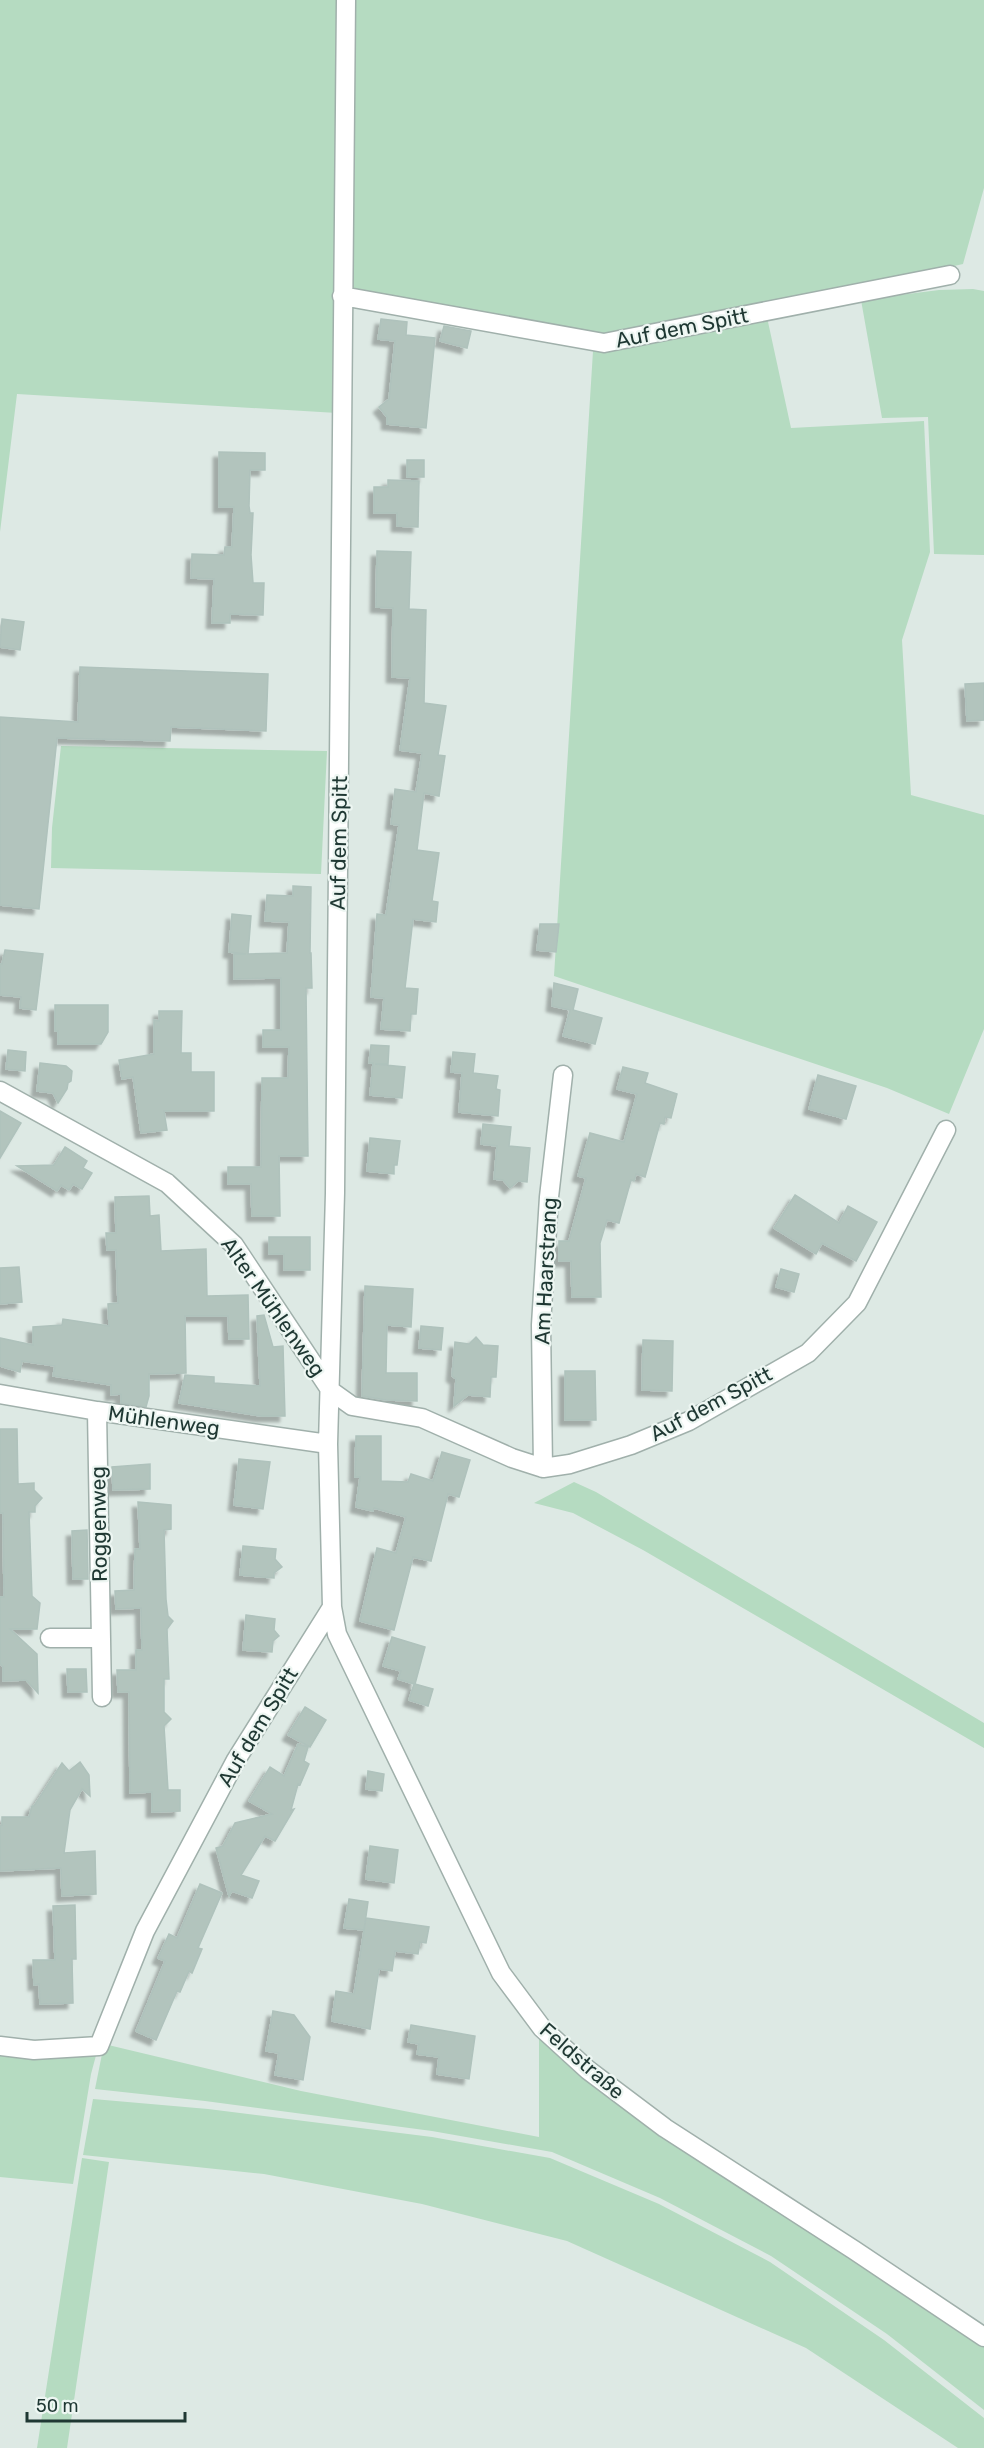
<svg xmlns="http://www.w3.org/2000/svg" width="984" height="2448" font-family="Rubik,sans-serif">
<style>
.green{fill:#b5dbc1}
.building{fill:#b2c4bd;stroke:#afc2bc;stroke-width:1.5;filter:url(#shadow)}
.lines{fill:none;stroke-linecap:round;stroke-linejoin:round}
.minor-casing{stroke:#a0b0ab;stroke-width:21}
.minor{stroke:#fff;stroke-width:18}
.labels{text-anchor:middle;stroke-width:4.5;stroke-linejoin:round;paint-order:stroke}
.street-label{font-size:21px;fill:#1f3833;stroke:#edf6f2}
</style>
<defs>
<filter id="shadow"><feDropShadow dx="-5.5" dy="5.5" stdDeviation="1.5" flood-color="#0004"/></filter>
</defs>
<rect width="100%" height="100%" fill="#dde9e4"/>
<path class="green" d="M0,0h340l-3,413 -320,-19 -17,138z
M352,0h632v188l-21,76 -198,44 26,120 133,-7 6,131 -28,88 9,155 73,20v214l-35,85 -62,-26 -333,-112 40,-641 -246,-47z
M973,289l11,2v264l-50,-1 -6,-137 -46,1 -21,-118 78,-10z
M61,746l266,5 -6,123 -270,-6 1,-40z
M574,1482l22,10 388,231v25l-341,-198 -70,-37 -39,-10z
M539,2031l445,311v68l-97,-76 -116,-78 -111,-58 -108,-46 -120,-21 -227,-30 -110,-12 9,-45 197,47 238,46z
M98,2048l-7,26 -18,110 -73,-7v-127z
M93,2099l115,10 224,28 118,21 109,46 111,58 114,78 100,78v30h-26l-152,-100 -239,-107 -145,-37 -158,-30 -181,-19z
M82,2158l27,4 -42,286h-30z"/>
<path class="building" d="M381,319l26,3 -1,13 29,3 -9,90 -39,-4v-7l-8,-10 10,-8 6,-58 -17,-2z
M444,326l27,5 -4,17 -27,-7z
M219,452l46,1v17h-15l-1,36 1,7h3l-2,42 2,28h11l-1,32 -33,-1v9h-18l2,-44 -23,-1 1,-24 32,1 1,-8h7l2,-40h-15z
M407,460h17v17h-17z
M388,480l31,1 -1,46 -21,-1v-13h-23v-26h14z
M377,551l34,1 -2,57 17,1 -2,93 22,3 -8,49 7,1 -6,40 -15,-3 -7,57 22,3 -7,48 6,1 -2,20 -23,-3 -8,69 13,1 -2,25h-5l-1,17 -29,-2 3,-31 -13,-1 6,-83 9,1 13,-90 -8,-1 4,-35 21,3 6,-39 -22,-3 10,-72 -18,-1 1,-69 -17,-1z
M2,619l22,3 -4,28 -20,-3z
M80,667l188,7 -2,57 -95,-4 -1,14 -113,-3 -18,171 -39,-4v-188l78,5z
M984,683v37l-17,1 -2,-37z
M293,886l18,1 -1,66h1l1,35h-6l2,168h-29l1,60h-28l-1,-32h-23v-17h33l1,-89h26l1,-31h-26v-17h18v-52l-47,1v-25h12l-17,-2 3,-38 19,2 -3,38 39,-1 2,-31 -24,-1 2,-26 26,1z
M540,924h19l-3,28 -19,-2z
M5,950l38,4 -7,56 -16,-2 1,-11 -21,-2v-31h2z
M554,983l24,6 -5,21 29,8 -7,26 -32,-8 7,-26 -18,-4z
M55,1005h53v27l-7,12h-43v-13h-3z
M159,1011h23l-1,42h10v19h23v39h-50l3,19 -26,3 -8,-56 -11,2 -3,-19 35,-6v-34l5,1z
M371,1045l18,1 -1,18h-13l30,3 -3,31 -32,-3 3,-32h-4z
M8,1050l18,2 -1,19 -19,-2z
M453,1052l22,2 -2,19 25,3 -2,13 4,1 -2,26 -39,-4 3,-39 -11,-1z
M40,1063l26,3 6,5 -1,10 -3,2 -1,6 -9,14 -5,-10 -16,-2z
M623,1067l25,6 -3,10 32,11 -6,24 -6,-1 -1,7 -4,-1 -15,54 -9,-3 -2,7 -3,-1 -12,43 -12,-3 -7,23 1,54h-29l-1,-36h-12v-20h10l17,-63 -8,-2 12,-43 34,9 13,-48 -20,-5z
M818,1075l38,11 -10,33 -37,-10z
M0,1111l21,12 -21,35z
M483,1124l28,3 -2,19 21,2 -3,34 -9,-1 -8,7 -7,-8 -9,-1 3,-33 -16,-2z
M370,1138l30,3 -3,24h-3v9l-27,-3z
M65,1147l22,14 -4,7 9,5 -10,16 -9,-5 -4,6 -8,-5 -4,6 -40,-25 37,-1z
M795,1195l44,28 9,-17 29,16 -21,39 -34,-18 -6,11 -42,-26z
M149,1196l1,20 9,-1 2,36 45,-2 1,47 41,-1 1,44h-20l-1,-23h-43l1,57 -37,1v22l-3,11 -25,-4v-9l-10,1v-10l-58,-9 2,-10 -33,-5 -2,11 -20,-6v-28l33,7v-18l29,-2 1,-6 46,7 -1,-22 10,-1 -2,-53h-9l-1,-17h10l-1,-36z
M269,1237h41v33h-26v-16h-15z
M19,1267l3,35 -22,2v-36z
M781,1269l18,5 -5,18 -18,-5z
M365,1286l48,3 -2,38 -24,-2 -1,48h31v28l-31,-1 -24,-4z
M264,1315l9,32 10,-1 2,70h-24l-82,-13 6,-28 29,2v6l46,3 -3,-70z
M421,1326l22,2 -2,22 -22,-2z
M476,1337l7,8 15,1 -2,31h-5l-1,20 -22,-2 -14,11 2,-27 -4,-3 3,-34 14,2z
M643,1340l30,1 -1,50 -30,-1z
M565,1371h30l1,49h-31z
M0,1429h17l1,55 16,-1v7l8,8 -7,8v6h-6l3,84 8,7 -3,26h-27l27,25 1,39 -12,-13 -23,1v-14l-3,-3v-67h4l-1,-84h-3z
M356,1436h25v45l27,1 3,-8 22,7 9,-29 28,8 -11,37 -11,-3 -17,67 -18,-4 -19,73 -34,-9 17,-73 19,5 10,-36 -32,-9 -1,3 -17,-4 4,-30h-5z
M239,1459l31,3 -7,47 -29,-4z
M150,1464v25l-37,1 -1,-23z
M138,1502l33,3v24l-7,1 2,69 2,17 5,5 -6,8 2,50h-5v33l7,7 -7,7 4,64h12v21l-28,1v-20l-22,1 -1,-101h-11l-1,-22h19v-20h6l-1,-42 -25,1 -1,-18 19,-1 1,-41h5z
M87,1530l1,49h-15l-1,-48z
M243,1546l33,3 -1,10 7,8 -8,6v5l-34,-3z
M246,1615l29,4 -1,11 5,6 -6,5 -1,11 -29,-2z
M392,1637l33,10 -10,37 18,5 -5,17 -19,-6 5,-16 -16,-5 3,-8 -18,-5z
M67,1669h19l1,23h-19z
M305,1707l21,13 -16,27 -22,-12z
M298,1744l10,3 -4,14 5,3 -9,21 -2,-1 -7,26 3,-1 -19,32 -10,-5 -24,39 18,6 -7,17 -20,-7 -3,5 -13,-48 7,-2 12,-23 37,-9 -23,-13 21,-34 14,9z
M80,1762l9,13 1,21 -8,-7 -12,21 -6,43 31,-2 1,43 -34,2 -1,-28 -61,3v-45l2,-1v-8h27l3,-11h2l28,-43 7,8z
M368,1771l16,3 -2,17 -16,-2z
M370,1846l28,4 -4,33 -28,-4z
M200,1884l22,9 -24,55 4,1 -10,24 -3,-2 -9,21 -3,-1 -21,49 -20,-9 29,-70 -7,-3 11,-24 8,4z
M349,1899l19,3 -4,28 -20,-2z
M75,1905l1,54h-4l1,44 -33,1 -1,-20 -5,1 -1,-25h22l-2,-54z
M366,1918l63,9 -3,16 -6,-1 -2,12 -23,-3 -3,20 -13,-2 -9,60 -38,-8 4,-30 18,3z
M273,2011l21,4 16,22 -7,43 -28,-5 4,-22 -13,-2z
M411,2025l64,11 -6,43 -32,-5 2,-17 -22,-3 2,-10 -11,-2z"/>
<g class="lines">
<g class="minor-casing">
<path id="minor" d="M346,0l-11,1193 -7,251 4,163 5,27 164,339 41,55 46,42 77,58 189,122 130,87
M342,296l262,47 346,-68
M0,1091l167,92 67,62 97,146 21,15 70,12 90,40 31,10 27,-4 61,-19 58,-24 119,-68 49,-50 89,-173
M0,1394l97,17 231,33
M97,1411l5,286
M543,1468l-2,-143 8,-128 14,-122
M50,1638h51
M0,2046l34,4 65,-4 46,-115 91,-171 96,-153"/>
</g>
<use href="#minor" class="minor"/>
</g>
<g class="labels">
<g class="street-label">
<text transform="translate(682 328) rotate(-11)" y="7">Auf dem Spitt</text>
<text transform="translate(339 843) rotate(-89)" y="7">Auf dem Spitt</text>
<text transform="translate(546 1271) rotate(-87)" y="7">Am Haarstrang</text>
<text transform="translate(273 1307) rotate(55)" y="7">Alter Mühlenweg</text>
<text transform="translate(711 1404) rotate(-28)" y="7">Auf dem Spitt</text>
<text transform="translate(164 1421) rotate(8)" y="7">Mühlenweg</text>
<text transform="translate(99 1524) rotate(-91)" y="7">Roggenweg</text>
<text transform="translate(258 1727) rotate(-59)" y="7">Auf dem Spitt</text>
<text transform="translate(582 2061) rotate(41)" y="7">Feldstraße</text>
</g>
</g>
<path d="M27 2412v9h158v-9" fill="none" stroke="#1f3833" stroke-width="3"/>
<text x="36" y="2412" font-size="18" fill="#1f3833" stroke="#edf6f2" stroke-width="4.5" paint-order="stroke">50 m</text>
</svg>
